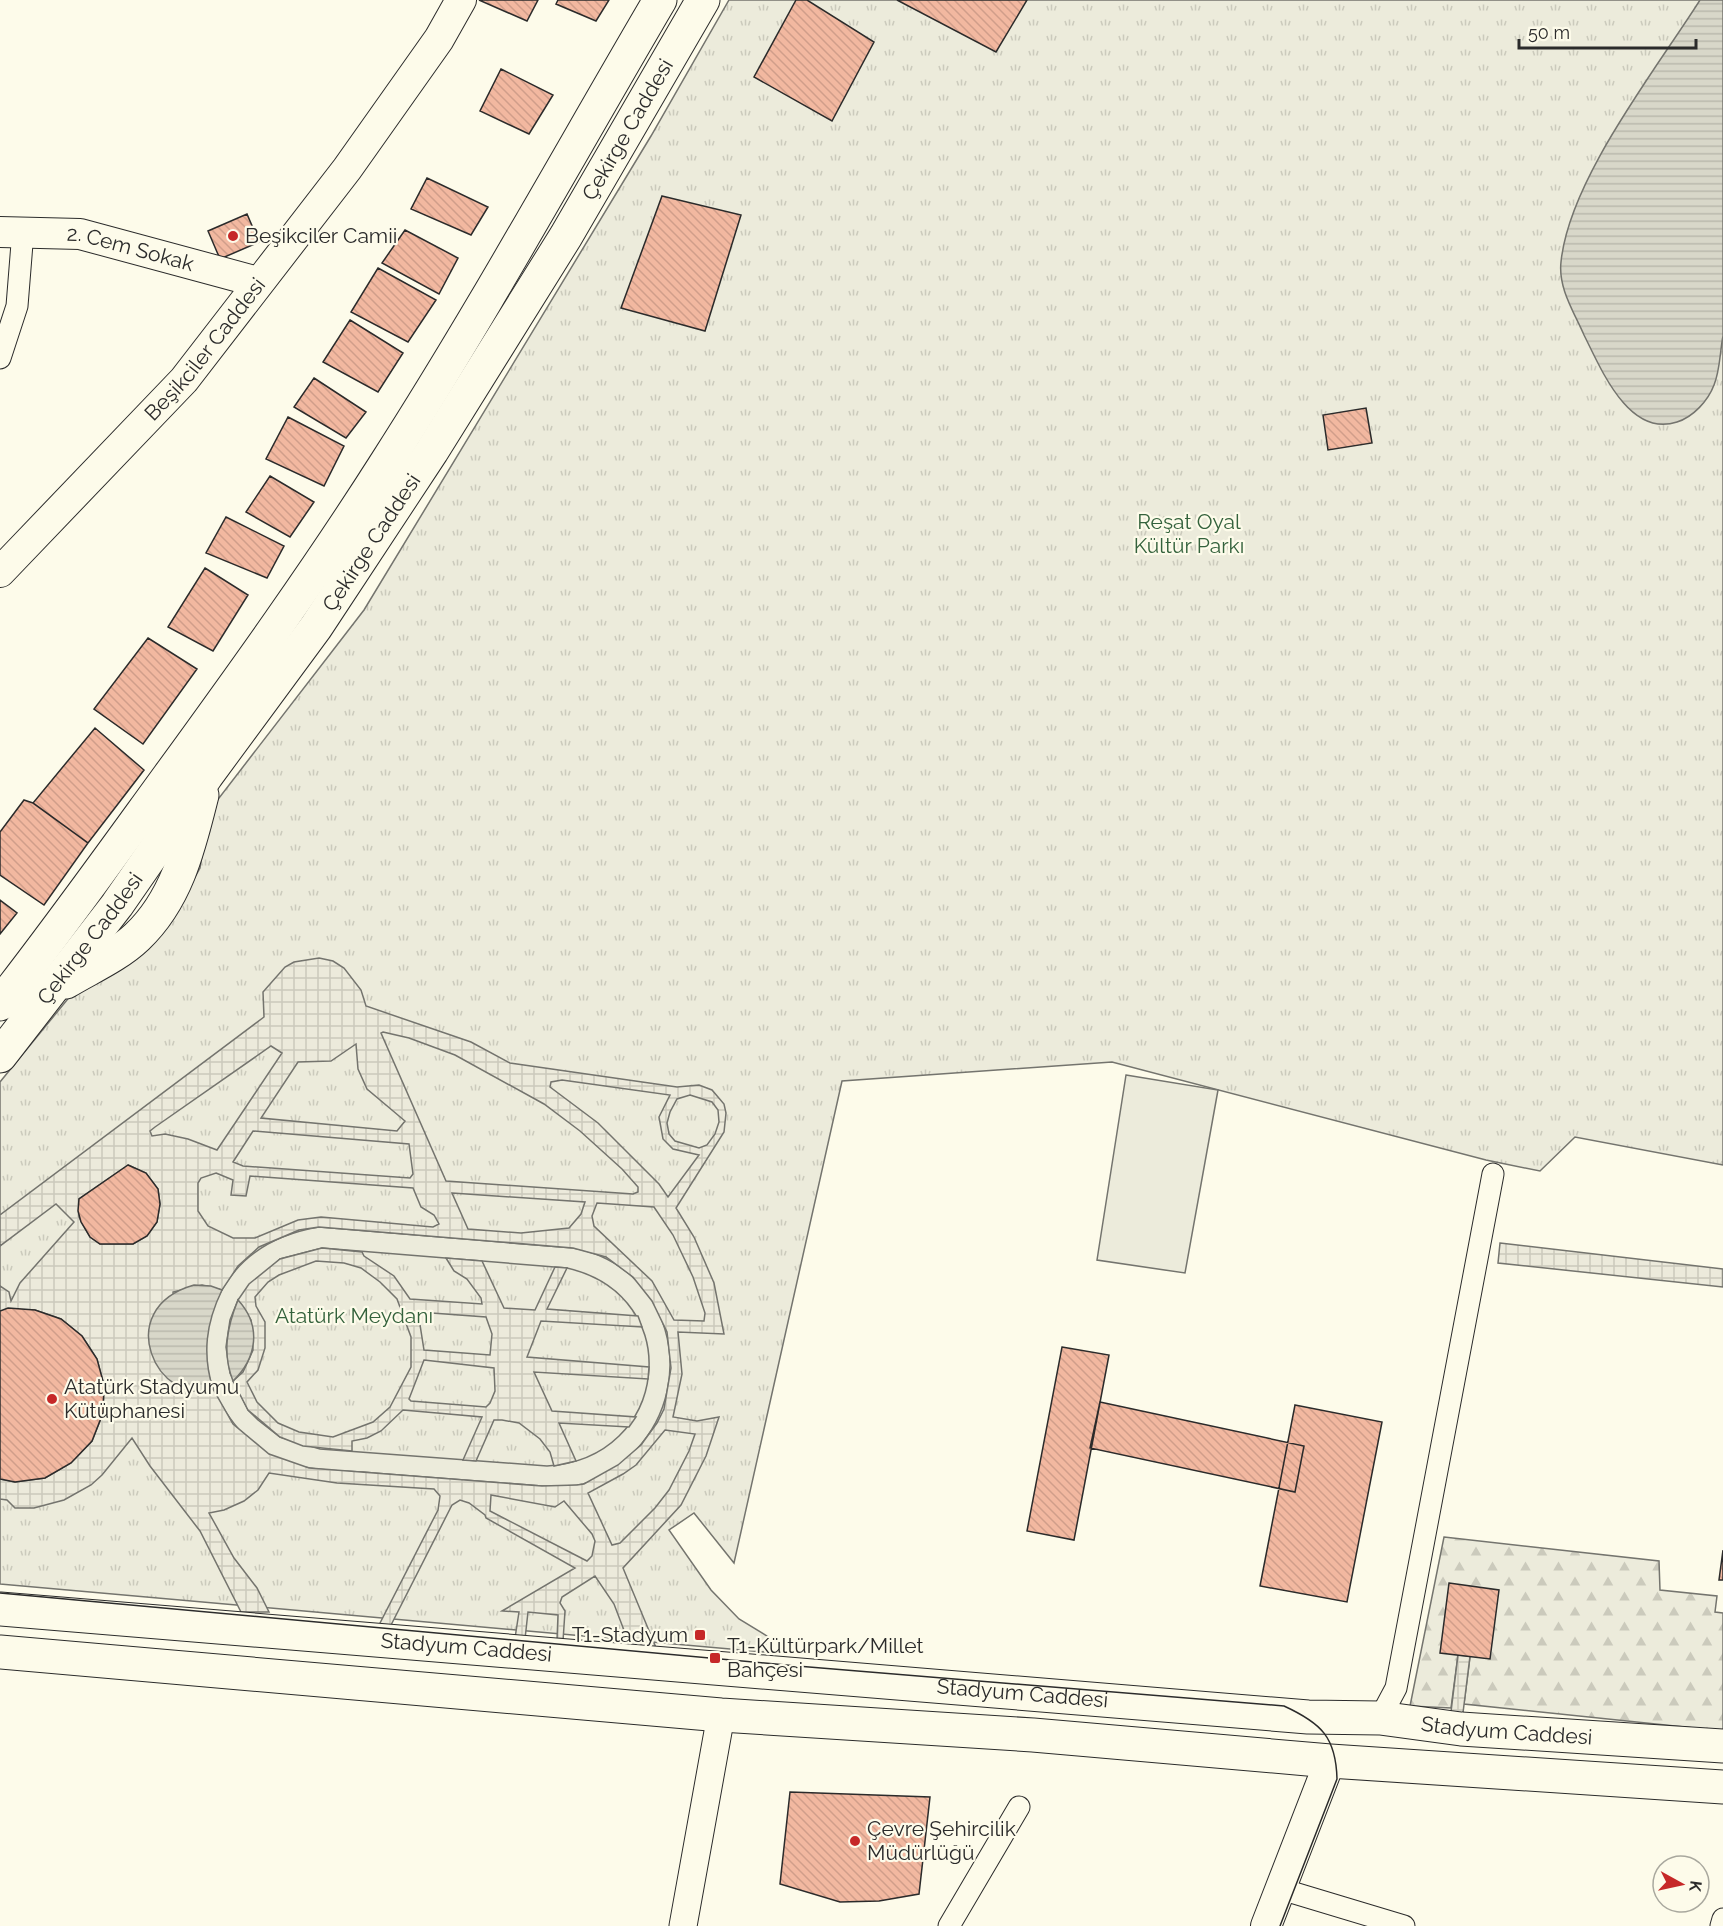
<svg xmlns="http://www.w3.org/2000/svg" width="1723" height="1926" font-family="Raleway,sans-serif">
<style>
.grass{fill:url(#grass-tufts);stroke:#74746e;stroke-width:1.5}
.forest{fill:url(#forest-firs);stroke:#74746e;stroke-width:1.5}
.pitch{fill:#ecebdb;stroke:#74746e;stroke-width:1.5;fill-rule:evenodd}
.plaza{fill:url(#plaza-grid);stroke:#74746e;stroke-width:1.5;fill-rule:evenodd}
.water{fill:url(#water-rules);stroke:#74746e;stroke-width:1.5}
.building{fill:url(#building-back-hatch);stroke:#2b2b2b;stroke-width:1.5}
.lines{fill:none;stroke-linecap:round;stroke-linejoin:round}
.minor-casing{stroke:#2b2b2b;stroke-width:23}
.tertiary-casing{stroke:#2b2b2b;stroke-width:29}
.secondary-casing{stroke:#2b2b2b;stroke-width:32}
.primary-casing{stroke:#2b2b2b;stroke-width:35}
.minor{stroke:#fdfbea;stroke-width:21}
.tertiary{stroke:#fdfbea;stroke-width:27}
.secondary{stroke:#fdfbea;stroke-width:30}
.primary{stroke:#fdfbea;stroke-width:33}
.tram{stroke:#2b2b2b;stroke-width:1.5}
.poi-dot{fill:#c62828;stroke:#fdfbea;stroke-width:2}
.labels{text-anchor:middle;stroke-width:4.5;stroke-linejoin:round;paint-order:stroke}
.street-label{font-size:21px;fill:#2b2b2b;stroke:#fdfbea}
.poi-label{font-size:21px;fill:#2b2b2b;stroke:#fdfbea;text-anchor:start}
.park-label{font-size:21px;fill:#34623c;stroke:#fdfbea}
</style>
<defs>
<pattern id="grass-tufts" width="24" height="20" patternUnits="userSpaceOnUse" patternTransform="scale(1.5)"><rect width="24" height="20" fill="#ecebdb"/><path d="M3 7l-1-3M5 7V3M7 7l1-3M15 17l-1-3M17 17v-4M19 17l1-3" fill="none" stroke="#cbcabc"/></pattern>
<pattern id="forest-firs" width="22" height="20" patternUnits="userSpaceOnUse" patternTransform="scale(1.5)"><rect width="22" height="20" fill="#ecebdb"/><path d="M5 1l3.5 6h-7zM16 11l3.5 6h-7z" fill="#cbcabc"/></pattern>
<pattern id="plaza-grid" width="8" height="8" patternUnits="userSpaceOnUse" patternTransform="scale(1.5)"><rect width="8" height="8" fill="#eceadb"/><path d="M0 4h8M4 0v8" fill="none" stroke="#cbc9bc"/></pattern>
<pattern id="water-rules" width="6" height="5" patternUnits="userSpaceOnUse" patternTransform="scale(1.5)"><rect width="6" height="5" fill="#d8d7c9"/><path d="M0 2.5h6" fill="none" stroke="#bab9ad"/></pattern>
<pattern id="building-back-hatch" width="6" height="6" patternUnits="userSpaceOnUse" patternTransform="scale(1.5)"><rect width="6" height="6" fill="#f2b8a0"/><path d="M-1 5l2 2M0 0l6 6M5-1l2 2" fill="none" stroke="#d09e8a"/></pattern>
</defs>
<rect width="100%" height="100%" fill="#fdfbea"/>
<path class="grass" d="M729,0h994v1165l-148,-28 -35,34 -54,-11 -374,-98 -270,19 -108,482 -40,-50 -25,17 42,60 28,29 28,17 -3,16 -764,-68v-502l89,-109 86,-60 25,-45 9,-57 155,-201 287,-474z"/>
<path class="forest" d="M1444,1537l215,24 1,29 57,6 -2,16 8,1v118l-259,-27 6,-47 -12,-2 -7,53 -41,-2z"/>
<path class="pitch" d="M1126,1075l92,15 -33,183 -88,-13z
M319,1227l254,21c96,17 128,132 63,202 -13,14 -34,29 -53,34 -13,3 -28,2 -41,2 -56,-4 -112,-9 -168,-13 -31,-3 -65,-1 -94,-13 -29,-12 -49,-37 -63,-63 -15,-29 -14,-63 -2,-93 19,-45 56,-69 104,-77zM322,1248l245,20c121,28 103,191 -20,198l-227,-17 -40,-12 -22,-17 -10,-10 -18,-37 -4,-26 4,-27 8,-20 42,-41z"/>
<path class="plaza" d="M319,958l14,3 11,7 17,22 5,16 105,36 39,21 167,24 22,-2 13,5 12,14 2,9 -2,19 -48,76 18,29 20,46 10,51 -46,-2 4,42 -9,43 24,4 22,-4 -13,39 -25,49 -58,63 34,82 -27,-4 -16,-42 -19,-28 -33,21 -2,6 5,8 -2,30 -6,-1 1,-25 -30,-3 -3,27 -10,-1 4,-26 -17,-1 73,-43 -89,-50 -1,-3 -16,-12 -9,-3 -8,5 -62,122h-12l60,-117 2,-14 -6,-7 -97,-6 -68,-10 -11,17 -14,11 -20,9 -15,3 25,45 23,30 12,24h-28l-41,-81 -50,-65 -18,-28 -30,37 -11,10 -27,15 -30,8h-19l-8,-8 -7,-1v-20l15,3 30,-4 26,-15 21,-22 11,-28 1,-28 -7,-26 -15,-23 -21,-17 -26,-9 -35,1v-25l9,6 2,9 9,-18 54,-61 -18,-18 -56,42v-31l264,-198 -1,-25 22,-25 9,-5zM383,1032l26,6 46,17 89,49 36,27 42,38 16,18v5l-5,2 -187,-13 -65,-148zM356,1044l2,25 9,20 38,32 -8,10 -136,-13 37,-56 33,-1zM271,1046l11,7 -65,97 -29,-11 -23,-5 -13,2 -2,-5 5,-4zM562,1080l108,15 -11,22 4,22 10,10 26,6 -31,42 -9,-13 -61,-61 -48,-36 1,-5zM690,1095l22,7 6,8 1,12 -4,12 -8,11 -8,3 -24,-7 -6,-7 -2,-11 3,-11 7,-13zM253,1131l156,13 4,30 -3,4 -167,-12 -10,-4zM128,1165l18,8 12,16 2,15 -3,18 -10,14 -14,8h-33l-10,-7 -11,-20v-18zM216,1173l17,7 -2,15 15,1 4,-20 163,12 8,19 13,8 5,9 -6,3 -112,-10 -23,3 -43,18h-22l-25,-12 -10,-15v-28l3,-5zM452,1193l133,9 -4,12 -12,14 -48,5 -53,-4zM597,1203l57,4 19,28 20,42 12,36 -1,8 -30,-1 -22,-39 -58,-55 -2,-10zM319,1227l254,21 33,9 27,20 19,24 15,31 4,36 -7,41 -7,14 -16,22 -23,20 -34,19 -7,1 -35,1 -233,-18 -40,-14 -36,-30 -20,-35 -8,3 -21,-4 -11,-96 29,-7 20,5 16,-24 21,-19 40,-17zM665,1430l30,4 -6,17 -20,39 -14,18 -35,35 -8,2 -24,-52 35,-19 13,-9zM491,1495l64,12 9,-6 28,33 3,7 -3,15 -5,5 -97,-50z
M1500,1243l223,26v18l-225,-24z
M322,1248l40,4 2,4 30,20 16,23 72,5 -1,-6 -14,-19 -13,-8 -8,-13 36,3 22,47 31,2 20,-43 12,1 -20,41 91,7 4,11 -101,-6 -14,36 122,10 -1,12 -114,-7 18,39 84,6 -7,10 -70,-4 17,38 -22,5 -4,-14 -10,-13 -21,-16 -17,-3h-8l-18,41 -13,-1 19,-43 -79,-7 -22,21 -14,7 -15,3v10l-49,-5 -23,-9 -32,-27 -15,-29 10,-9 10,-22 -2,-30 -13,-20 11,-16 31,-25zM316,1261l28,2 17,5 19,14 17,17 14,38v30l-21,40 -17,15 -40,15 -34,-5 -21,-9 -21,-21 -10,-20 11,-12 7,-22v-26l-9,-16 -1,-9 13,-15 11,-7zM418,1312l68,5 6,17 -2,21 -66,-5zM424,1360l70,8 1,23 -5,12 -4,4 -75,-6 -2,-2z
M1458,1655l12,1 -9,73 -12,-1z"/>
<path class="water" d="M1700,0h23v336c-3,15 -3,35 -9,49 -6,16 -21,32 -37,37 -48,16 -76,-53 -93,-87 -10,-23 -26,-47 -23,-73 8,-82 94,-191 139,-262z
M194,1285l17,1 11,4c-16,33 -20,64 -9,99 -55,19 -103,-80 -19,-104z
M238,1300c24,26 19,58 -5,81 -11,-28 -6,-54 5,-81z"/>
<path class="building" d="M479,0h59l-11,21z
M558,0h51l-13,21 -40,-17z
M796,0h11l67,42 -42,79 -78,-44z
M897,0h130l-31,52z
M501,69l52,26 -24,39 -49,-23z
M427,178l61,29 -17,28 -60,-26z
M662,196l79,19 -36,116 -84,-23z
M247,214l12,28 -39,17 -12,-28z
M405,230l53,28 -19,36 -57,-31z
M378,268l58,32 -28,42 -57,-30z
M350,320l53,33 -25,39 -55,-30z
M314,378l52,34 -20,26 -52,-31z
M1366,408l6,35 -44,7 -5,-35z
M288,417l56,29 -20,40 -58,-27z
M270,476l44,26 -24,35 -44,-25z
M226,517l58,29 -17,32 -61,-25z
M205,568l43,27 -35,56 -45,-24z
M148,638l49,31 -54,75 -49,-35z
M95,728l49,42 -56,73 -55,-40z
M24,800l9,3 55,40 -44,62 -44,-30v-43z
M0,900l17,13 -17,21z
M128,1165l18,8 12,16 2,15 -3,18 -10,14 -14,8h-33l-10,-7 -9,-15 -3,-11 1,-12z
M8,1308l27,2 26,9 21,17 15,23 7,26 -1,28 -11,28 -21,22 -26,15 -30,4 -15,-3v-168z
M1062,1347l47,8 -35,185 -47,-9z
M1100,1402l204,44 -9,46 -205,-44z
M1295,1405l87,17 -35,180 -87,-16z
M1723,1550v30h-4z
M1449,1583l50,7 -9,69 -50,-6z
M790,1792l140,5 -11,97 -40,7 -39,1 -60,-18z"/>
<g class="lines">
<g class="minor-casing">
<path id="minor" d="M0,358l17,-52 6,-75
M1380,1718l16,-30 97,-514
M1281,1889l123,37
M949,1926l70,-119
M1721,1926l2,-7"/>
</g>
<g class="tertiary-casing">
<path id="tertiary" d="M683,1926l38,-211"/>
</g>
<g class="secondary-casing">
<g id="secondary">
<path id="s1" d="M0,232l80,2 178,48"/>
<path id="s2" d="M0,572l184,-192 163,-211 92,-130 22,-39"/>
<path d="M1266,1926l64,-165"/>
</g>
</g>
<g class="primary-casing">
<g id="primary">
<path d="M66,982c23,-14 51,-26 71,-45 40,-38 52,-90 65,-142"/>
<path d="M0,1004c58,-74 113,-151 169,-228 75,-103 149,-206 217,-313 97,-151 183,-308 274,-463"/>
<path id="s3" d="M0,1056l117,-151 90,-130 109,-148 116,-176 134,-215 137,-236"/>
<path id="s4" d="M0,1609l1308,108 72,1 81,11 262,17"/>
<path d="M0,1652l721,63 312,20 297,26 393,26"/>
</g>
</g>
<use href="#minor" class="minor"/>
<use href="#tertiary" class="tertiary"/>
<use href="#secondary" class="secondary"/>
<use href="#primary" class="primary"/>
<path class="tram" d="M0,1593l797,73 487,40c37,17 52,31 53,73l-57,147"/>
</g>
<g class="poi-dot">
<circle cx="233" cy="236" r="6"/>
<circle cx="52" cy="1399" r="6"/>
<rect x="694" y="1629" width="12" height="12" rx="3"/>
<rect x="709" y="1652" width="12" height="12" rx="3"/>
<circle cx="855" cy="1841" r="6"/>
</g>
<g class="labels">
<g class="street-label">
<text dy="7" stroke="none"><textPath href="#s3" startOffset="1120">Çekirge Caddesi</textPath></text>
<text dy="7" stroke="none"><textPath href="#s1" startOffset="132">2. Cem Sokak</textPath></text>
<text dy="7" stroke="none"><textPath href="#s2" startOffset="303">Beşikciler Caddesi</textPath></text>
<text dy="7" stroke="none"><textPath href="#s3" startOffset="634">Çekirge Caddesi</textPath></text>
<text dy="7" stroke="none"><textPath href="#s3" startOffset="148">Çekirge Caddesi</textPath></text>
<text dy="7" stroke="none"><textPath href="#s4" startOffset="468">Stadyum Caddesi</textPath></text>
<text dy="7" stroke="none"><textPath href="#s4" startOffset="1026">Stadyum Caddesi</textPath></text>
<text dy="7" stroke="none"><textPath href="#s4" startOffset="1512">Stadyum Caddesi</textPath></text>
</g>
<g class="poi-label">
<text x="245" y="243">Beşikciler Camii</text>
<text x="64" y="1394">Atatürk Stadyumu<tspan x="64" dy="24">Kütüphanesi</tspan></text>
<text x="688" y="1642" text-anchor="end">T1-Stadyum</text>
<text x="727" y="1653">T1-Kültürpark/Millet<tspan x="727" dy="24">Bahçesi</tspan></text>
<text x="867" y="1836">Çevre Şehircilik<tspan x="867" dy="24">Müdürlüğü</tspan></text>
</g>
<g class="park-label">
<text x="1189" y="529">Reşat Oyal<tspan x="1189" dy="24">Kültür Parkı</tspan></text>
<text x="354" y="1323">Atatürk Meydanı</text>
</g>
</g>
<g transform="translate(1681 1884) rotate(98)"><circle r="28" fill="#fdfbea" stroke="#a9a89e" stroke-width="1.5"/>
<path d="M0-4.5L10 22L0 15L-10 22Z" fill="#c62828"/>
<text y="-9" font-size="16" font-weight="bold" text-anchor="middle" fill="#2b2b2b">K</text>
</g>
<path d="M1519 39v9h177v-9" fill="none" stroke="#2b2b2b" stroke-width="3"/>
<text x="1528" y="39" font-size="18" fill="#2b2b2b" stroke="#fdfbea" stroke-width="4.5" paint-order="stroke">50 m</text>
</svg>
